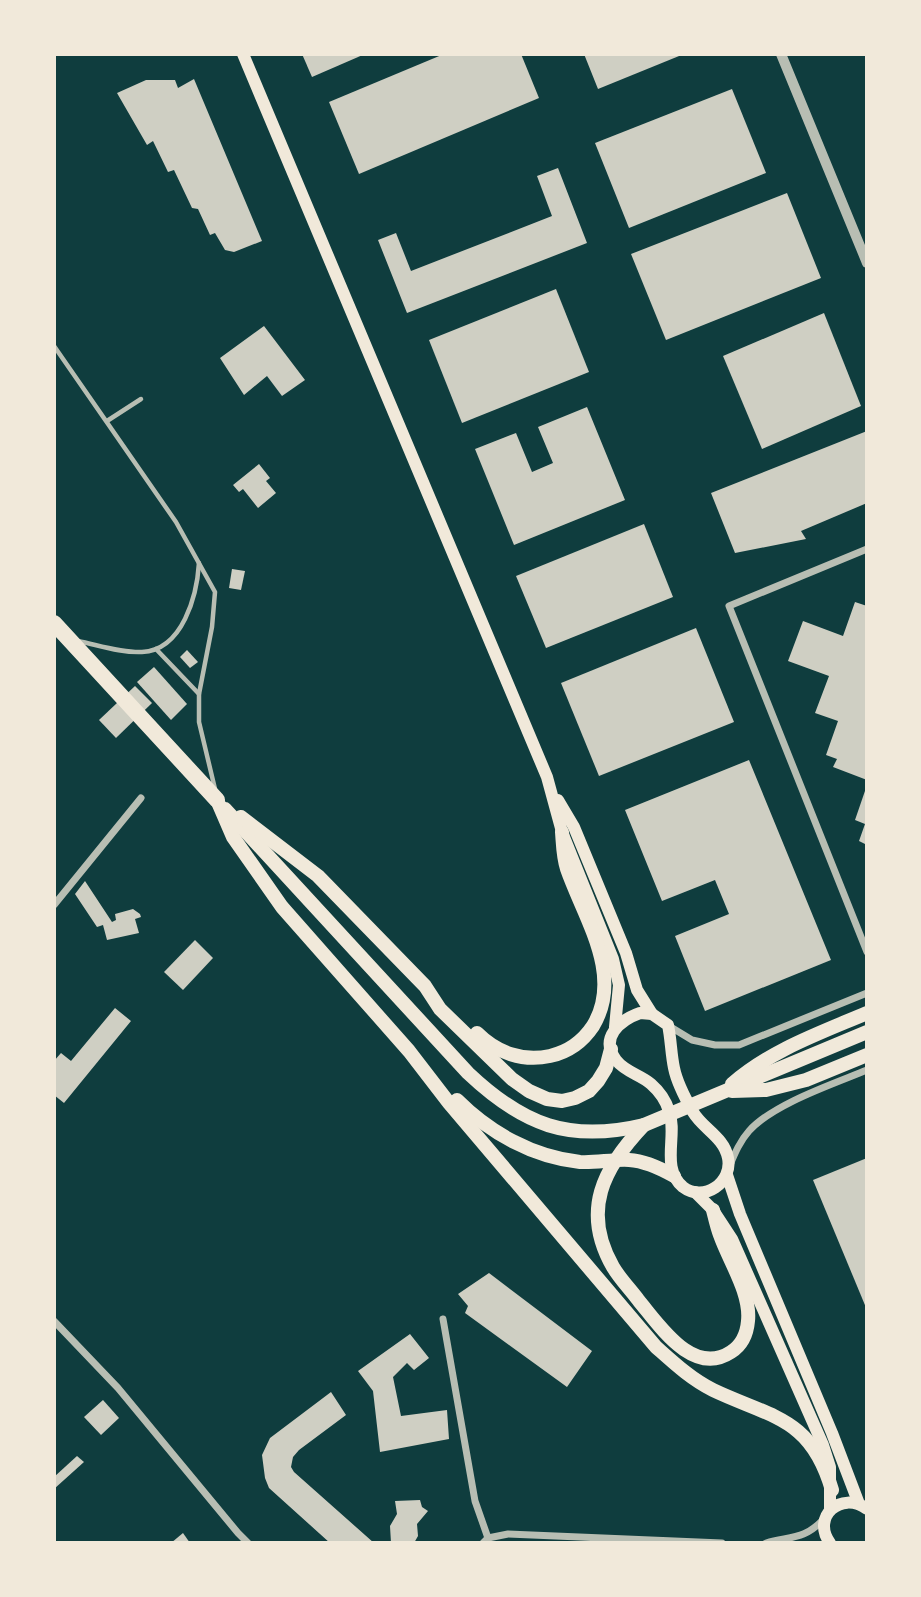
<svg xmlns="http://www.w3.org/2000/svg" width="921" height="1597" font-family="'Noto Sans',sans-serif">
<style>
.building{fill:#cfcfc3}
.lines{fill:none;stroke-linecap:round;stroke-linejoin:round}
.service{stroke:#b8beb3;stroke-width:4.5}
.minor{stroke:#b8beb3;stroke-width:7}
.tertiary{stroke:#b8beb3;stroke-width:10}
.secondary{stroke:#f1e9da;stroke-width:12}
.trunk{stroke:#f1e9da;stroke-width:14}
.motorway{stroke:#f1e9da;stroke-width:16}
</style>
<rect width="100%" height="100%" fill="#0f3d3e"/>
<g class="building">
<polygon points="302,54 365,54 312,77"/>
<polygon points="444,54 521,54 539,98 359,174 329,102"/>
<polygon points="584,54 684,54 598,89"/>
<polygon points="194,79 262,241 234,252 225,250 215,233 210,235 198,209 192,208 174,170 168,172 153,141 147,145 117,93 146,80 175,80 178,88"/>
<polygon points="732,89 766,173 629,228 595,143"/>
<polygon points="558,168 587,243 407,313 378,240 396,233 411,271 552,216 537,176"/>
<polygon points="787,193 821,278 666,340 631,254"/>
<polygon points="556,289 589,372 462,423 429,340"/>
<polygon points="824,313 861,406 762,449 723,356"/>
<polygon points="264,326 305,380 282,396 267,376 244,395 220,358"/>
<polygon points="587,407 625,500 514,545 475,449 516,433 532,472 553,463 538,427"/>
<polygon points="867,431 867,503 801,531 806,539 735,553 711,493"/>
<polygon points="259,464 270,478 266,481 276,493 258,508 243,489 239,492 233,485"/>
<polygon points="644,524 673,597 546,648 516,576"/>
<polygon points="232,569 245,571 241,590 229,588"/>
<polygon points="855,602 867,606 867,780 833,767 837,759 826,755 838,721 815,713 829,676 788,661 803,621 843,636"/>
<polygon points="696,628 734,722 599,776 561,683"/>
<polygon points="187,650 198,662 190,668 180,657"/>
<polygon points="154,667 187,704 171,720 137,682"/>
<polygon points="135,686 152,703 116,738 99,720"/>
<polygon points="749,760 831,960 705,1011 675,936 729,914 715,880 662,901 625,810"/>
<polygon points="866,788 867,788 867,845 859,841 865,824 855,820"/>
<polygon points="85,881 112,922 116,920 115,914 133,909 140,914 141,917 135,919 139,933 107,940 103,925 97,927 75,894"/>
<polygon points="195,940 213,958 183,990 164,972"/>
<polygon points="115,1008 131,1021 64,1103 54,1095 54,1061 61,1053 71,1061"/>
<polygon points="867,1158 867,1310 813,1180"/>
<polygon points="489,1273 592,1351 567,1387 465,1313 468,1306 458,1294"/>
<polygon points="410,1334 429,1358 414,1370 407,1363 393,1377 401,1416 447,1410 449,1439 380,1452 373,1391 358,1371"/>
<polygon points="331,1392 346,1415 299,1450 293,1457 291,1467 294,1472 374,1543 330,1543 269,1488 265,1478 262,1455 270,1438"/>
<polygon points="103,1400 119,1418 101,1435 84,1417"/>
<polygon points="77,1456 84,1462 54,1489 54,1477"/>
<polygon points="420,1500 422,1507 428,1511 417,1524 418,1536 414,1543 391,1543 390,1526 397,1514 395,1501"/>
<polygon points="183,1533 190,1543 171,1543"/>
</g>
<g class="lines">
<g class="service">
<polyline points="54,346 176,522 215,592 212,627 199,694 199,722 215,789"/>
<polyline points="107,421 141,399"/>
<path d="M78 641C98 645 121 653 142 652 183 650 197 595 199 563"/>
<polyline points="156,649 199,694"/>
</g>
<g class="minor">
<polyline points="867,549 729,606 867,952"/>
<polyline points="54,905 141,798"/>
<polyline points="669,1026 692,1040 715,1045 739,1045 867,993"/>
<path d="M730 1165C735 1153 740 1141 749 1131 773 1104 833 1084 867 1070"/>
<polyline points="443,1319 475,1501 488,1538"/>
<polyline points="54,1321 118,1388 238,1533 248,1543"/>
<polyline points="483,1543 488,1538 508,1534 722,1543"/>
<path d="M766 1543C791 1536 804 1540 824 1519"/>
</g>
<polyline class="tertiary" points="781,54 867,263"/>
<g class="secondary">
<polyline points="243,54 547,777 562,832 613,959 619,985 615,1027"/>
<polyline points="558,800 574,827 626,953 637,990 652,1014"/>
<path d="M640 1013 652 1014 668 1025C671 1039 671 1054 674 1068 677 1083 685 1098 693 1112 703 1129 724 1137 728 1158 733 1182 704 1203 683 1187 660 1168 678 1135 669 1111 666 1101 659 1091 651 1084 641 1075 625 1072 616 1060 599 1038 620 1020 640 1013Z"/>
<polyline points="727,1175 740,1214 832,1433 859,1504"/>
<polyline points="695,1192 713,1210 732,1239 823,1445 830,1467 830,1510"/>
<path d="M830 1543C811 1517 841 1490 867 1509"/>
</g>
<g class="trunk">
<path d="M217 800 233 837 282 907 409 1051 449 1103 656 1347C674 1363 691 1379 713 1390 772 1418 811 1417 832 1490"/>
<path d="M225 809 468 1073C523 1125 569 1143 644 1125L867 1032"/>
<polyline points="241,817 318,876 425,986 440,1009 512,1079 529,1091 547,1099 562,1101 575,1098 589,1091 598,1081 606,1068 611,1049"/>
<path d="M477 1033C497 1053 523 1062 550 1056 568 1052 583 1041 593 1026 624 975 584 918 567 869 563 857 563 844 562 832"/>
<path d="M732 1084C771 1050 820 1033 867 1013"/>
<polyline points="732,1091 766,1090 806,1080 867,1055"/>
<path d="M457 1100C490 1133 533 1157 580 1162 596 1163 613 1159 629 1160 645 1161 660 1168 674 1176"/>
<path d="M644 1125C603 1168 581 1211 613 1267 620 1279 631 1290 639 1301 660 1326 693 1377 731 1352 742 1345 747 1333 748 1321 751 1293 729 1261 720 1235 717 1227 715 1218 713 1210"/>
</g>
<polyline class="motorway" points="54,623 217,800"/>
</g>
<rect width="921" height="1597" fill="none" stroke="#f1e9da" stroke-width="112"/>
</svg>
